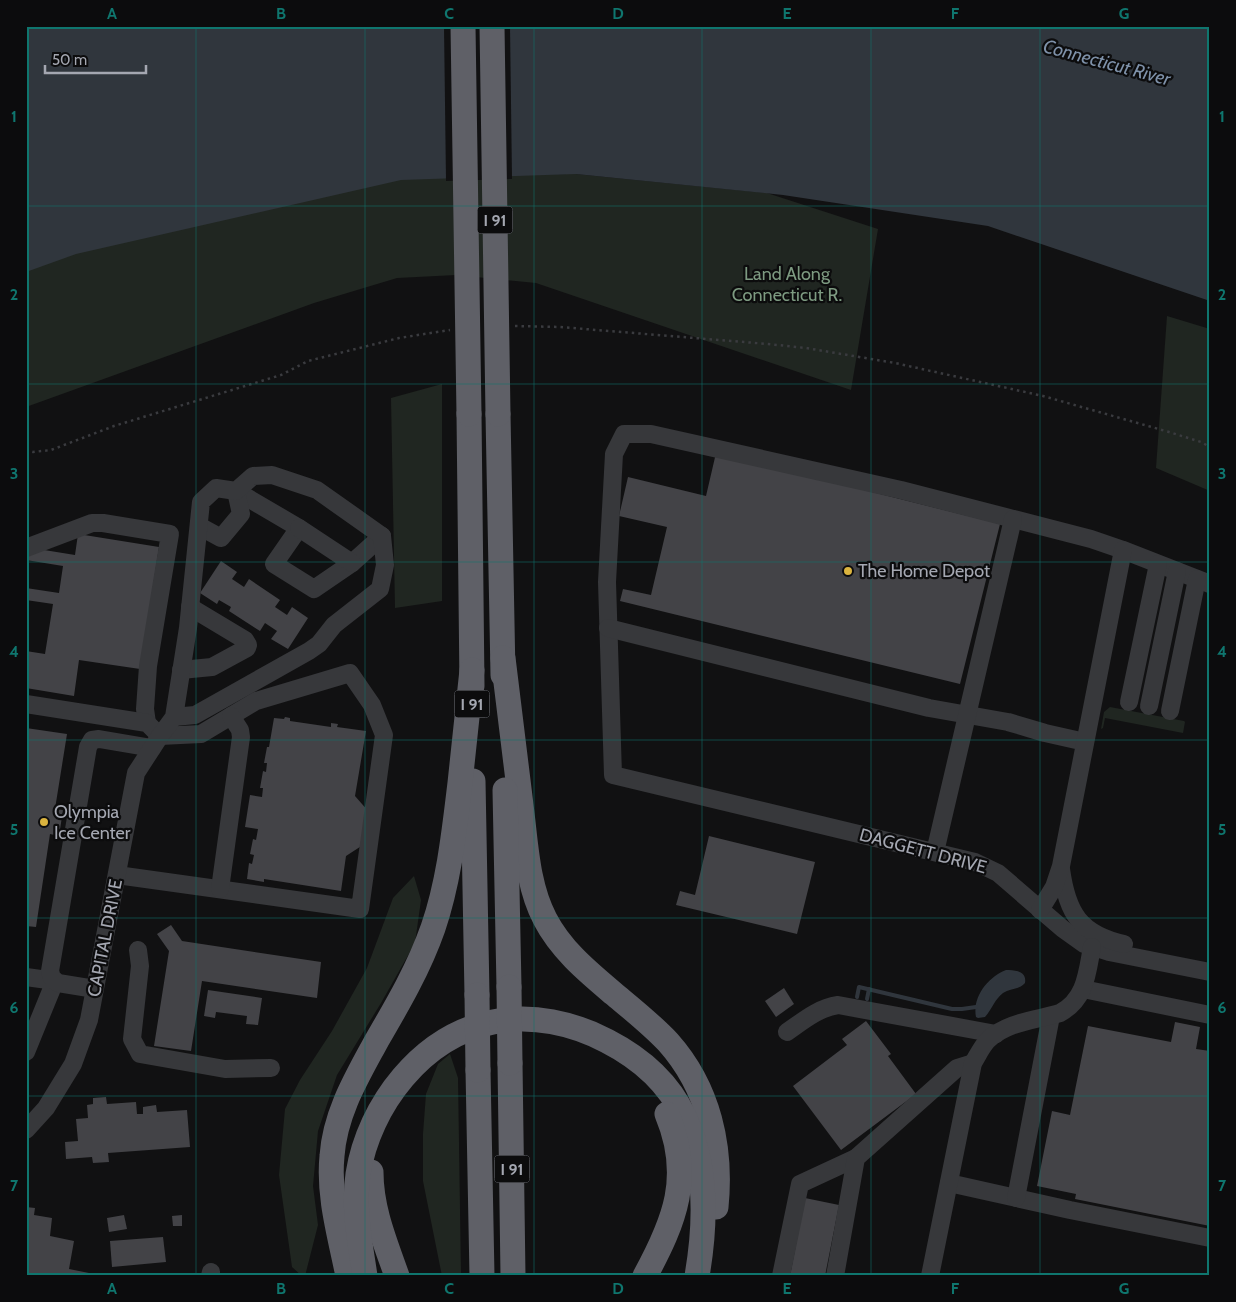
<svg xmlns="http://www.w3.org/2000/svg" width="1236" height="1302" font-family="Cabin,sans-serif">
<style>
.green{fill:#202621}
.water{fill:#30363d}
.pier{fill:#111112}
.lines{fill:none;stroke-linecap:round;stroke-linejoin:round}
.stream{stroke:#30363d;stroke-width:4}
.building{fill:#434347}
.path{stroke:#3a3b3f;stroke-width:2.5;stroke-dasharray:2.5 4;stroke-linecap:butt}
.minor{stroke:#37383b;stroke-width:18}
.highway{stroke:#5f6067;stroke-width:25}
.highway-bridge{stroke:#5f6067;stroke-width:25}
.grid{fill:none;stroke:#0f766e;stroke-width:1;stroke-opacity:0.55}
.poi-dot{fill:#dbb43f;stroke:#0c0c0d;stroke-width:2}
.labels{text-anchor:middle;stroke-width:4.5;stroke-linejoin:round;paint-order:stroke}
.shield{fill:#0c0c0d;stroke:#767880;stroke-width:1}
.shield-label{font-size:16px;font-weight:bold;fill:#a4a7b1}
.park-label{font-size:18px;fill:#7d9a81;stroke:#0c0c0d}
.poi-label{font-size:18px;fill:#a4a7b1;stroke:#0c0c0d;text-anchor:start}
.street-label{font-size:18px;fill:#a4a7b1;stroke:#0c0c0d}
.water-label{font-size:19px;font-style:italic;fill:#7e91a9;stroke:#0c0c0d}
.neatline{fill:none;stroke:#0f766e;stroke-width:2}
.grid-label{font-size:16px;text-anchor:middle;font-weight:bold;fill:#0f766e}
</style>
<rect width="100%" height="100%" fill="#111112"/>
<g class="green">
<polygon points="576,174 767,193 878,229 851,390 536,283 456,275 397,278 314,303 26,407 26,252 252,175"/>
<polygon points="1167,316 1210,329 1210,491 1156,468"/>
<polygon points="442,384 442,601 395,608 391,398"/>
<polygon points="1110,707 1184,721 1185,722 1183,733 1105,718 1103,728 1101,729 1104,712"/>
<polygon points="414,876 421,900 415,943 381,1003 337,1075 318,1131 313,1186 318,1225 305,1276 302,1276 292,1267 279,1175 285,1109 300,1080 332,1031 367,968 393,898"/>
<polygon points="450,1054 458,1078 461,1276 442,1276 423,1181 423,1134 426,1094 438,1064"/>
</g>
<g class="water">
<polygon points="26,26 1210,26 1210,301 988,226 783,195 576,174 401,180 76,254 26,272"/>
<path d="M1006 970C1015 970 1027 971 1025 983 1019 990 1011 988 1003 993 995 999 992 1009 985 1017L978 1018 976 1017C972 997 988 977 1006 970Z"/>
</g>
<polygon class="pier" points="444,26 510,26 512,179 446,181"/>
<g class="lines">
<g class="stream">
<polyline points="857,997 859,987 952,1009 962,1009 976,1007"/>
<polyline points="867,999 869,989"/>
</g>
</g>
<g class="building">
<polygon points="716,453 1000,524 960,684 620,601 623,589 651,595 667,527 619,516 628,477 706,496"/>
<polygon points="78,534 159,547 140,669 79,660 74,696 26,688 26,651 45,654 53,604 26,600 26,588 59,593 63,566 26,560 26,554 38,549 75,555"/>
<polygon points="221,561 237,572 232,579 244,587 249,579 280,600 275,607 287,615 292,607 308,618 288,649 271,639 277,631 265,623 260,631 229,611 231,607 219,600 217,604 200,593"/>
<polygon points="285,717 290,718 290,721 331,727 331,723 338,724 337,727 366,731 355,796 369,812 366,843 346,856 341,891 264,879 264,882 247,879 249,863 252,864 254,855 250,854 253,839 256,840 258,829 245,827 250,795 262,797 263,788 260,788 263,771 266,772 267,763 264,763 267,747 269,747 274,718 284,719"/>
<polygon points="26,728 67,734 55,809 63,810 59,836 50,834 36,927 26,926"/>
<polygon points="709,836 815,862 797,934 676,905 680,891 695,895"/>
<polygon points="171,925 182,941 321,962 317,998 202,981 191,1051 154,1046 169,951 157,934"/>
<polygon points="784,988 794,1004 776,1017 765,1001"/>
<polygon points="208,990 262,998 258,1025 246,1024 247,1016 216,1012 215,1018 204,1016"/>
<polygon points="866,1021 891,1054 888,1056 916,1094 841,1150 793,1086 847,1045 842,1039"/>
<polygon points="1175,1022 1200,1027 1196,1049 1210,1051 1210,1226 1075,1199 1076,1194 1037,1186 1052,1111 1070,1115 1088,1026 1171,1042"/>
<polygon points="106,1097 107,1104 136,1102 137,1114 143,1114 143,1107 156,1105 157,1112 187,1110 190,1147 108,1153 109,1162 93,1163 92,1157 66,1159 65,1142 78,1141 76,1119 88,1118 87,1105 93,1104 93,1098"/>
<polygon points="805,1198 839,1205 825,1276 790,1276"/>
<polygon points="26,1207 35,1208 34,1215 52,1218 50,1236 74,1241 69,1269 94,1274 94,1276 26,1276"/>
<polygon points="124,1215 127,1229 109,1232 107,1218"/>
<polygon points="182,1215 182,1226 173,1226 172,1216"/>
<polygon points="163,1237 166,1262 112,1267 110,1241"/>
</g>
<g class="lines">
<g class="path">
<polyline points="515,326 560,327 768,344 806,348 895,363 1043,396 1169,432 1201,442 1210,447"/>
<polyline points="26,450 33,452 51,450 114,426 281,375 308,361 399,338 450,330"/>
</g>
<g class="minor">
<polyline points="236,491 299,528 274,564 314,589 352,563 382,536"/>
<polyline points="199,526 221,538 241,514 236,491"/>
<polyline points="299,528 352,563"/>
<polyline points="26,548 92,523 103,523 170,534 148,666 145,709 147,723"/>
<polyline points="1210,584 1123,550 1091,539 901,490 651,434 624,434 614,454 607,582 613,775 975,862 998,873 1063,929 1084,944 1109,952 1210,972"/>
<polyline points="608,628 929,708 1008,722 1045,733 1085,742"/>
<polyline points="181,670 212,667 247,648 248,645 245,640 190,607"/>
<polyline points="1129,702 1158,564"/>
<polyline points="26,704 147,723 160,736 201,734 256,701 350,673 372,705 384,735 360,909 117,875"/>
<polyline points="1149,706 1177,571"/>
<polyline points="1170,711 1197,579"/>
<polyline points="935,852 1013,519"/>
<path d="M1061 869C1067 913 1080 934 1124 944"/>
<polyline points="220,889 241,737 240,730 231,716"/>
<polyline points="1040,910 1054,887 1061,866 1123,550"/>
<polyline points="138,950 140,966 132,1039 140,1054 225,1069 271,1068"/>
<polyline points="26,977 55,981 26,1052"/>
<polyline points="95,989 58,983 52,978 50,971 88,747 92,740 99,739 152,748"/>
<polyline points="1083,989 1210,1015"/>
<path d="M787 1032C803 1021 818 1008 838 1005L996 1034"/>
<polyline points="26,1130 46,1108 73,1064 89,1020 136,773 160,736 174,717 188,628 201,502 216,488 236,491 253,476 272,475 317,490 382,536 385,565 380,589 334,625 319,644 309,651 195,715 174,717"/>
<polyline points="949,1183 1070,1210 1210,1238"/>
<polyline points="1016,1198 1051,1016"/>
<polyline points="210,1276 211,1272"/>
<polyline points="781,1276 800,1184 856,1158"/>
<polyline points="835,1276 856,1158 957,1068 973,1063"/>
<path d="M930 1276 973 1063C978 1055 982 1046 988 1040 1007 1022 1036 1020 1060 1013 1086 999 1087 973 1092 947"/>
</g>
<g class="highway">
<polyline points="469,414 472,686"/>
<polyline points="498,414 503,675"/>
<path d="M503 658C509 707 515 756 521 805 526 843 527 885 545 919 561 950 588 972 614 994 632 1009 651 1024 668 1042 709 1088 722 1147 716 1207"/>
<polyline points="473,781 477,995"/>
<polyline points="505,790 509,987"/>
<polyline points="510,1063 513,1276"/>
<polyline points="478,1070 482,1276"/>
<path d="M371 1172C371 1209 385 1242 397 1276"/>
<path d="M348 1276C340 1236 328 1196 332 1156 335 1113 357 1077 377 1040 398 1004 419 968 433 928 449 881 454 833 460 783 464 746 468 708 472 670"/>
<path d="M365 1276C360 1242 353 1208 358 1174 369 1105 422 1036 493 1022 532 1014 573 1023 607 1041 640 1058 668 1082 684 1116 707 1164 706 1224 697 1276"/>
<path d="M645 1276C675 1221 693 1176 667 1114"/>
</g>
<g class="highway-bridge">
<polyline points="463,26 469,414"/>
<polyline points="492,26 498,414"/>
<polyline points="509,987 510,1063"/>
<polyline points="477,995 478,1070"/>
</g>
</g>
<path class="grid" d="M196 26V1276M365 26V1276M534 26V1276M702 26V1276M871 26V1276M1040 26V1276M26 206H1210M26 384H1210M26 562H1210M26 740H1210M26 918H1210M26 1096H1210"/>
<g class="poi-dot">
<circle cx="848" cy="571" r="5"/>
<circle cx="44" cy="822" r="5"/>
</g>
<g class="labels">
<g class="shield">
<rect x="477.5" y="206.5" width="35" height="27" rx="4"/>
<rect x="454.5" y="690.5" width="35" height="27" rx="4"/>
<rect x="494.5" y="1155.5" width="35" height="27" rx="4"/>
</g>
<g class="shield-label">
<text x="495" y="226">I 91</text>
<text x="472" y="710">I 91</text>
<text x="512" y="1175">I 91</text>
</g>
<g class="park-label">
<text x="787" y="280">Land Along<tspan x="787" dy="21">Connecticut R.</tspan></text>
</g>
<g class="poi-label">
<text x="858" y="577">The Home Depot</text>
<text x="54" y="818">Olympia<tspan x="54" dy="21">Ice Center</tspan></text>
</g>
<g class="street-label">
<text transform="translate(923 851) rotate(15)" y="6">DAGGETT DRIVE</text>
<text transform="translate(105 938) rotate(-79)" y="6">CAPITAL DRIVE</text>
</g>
<g class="water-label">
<text transform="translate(1107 62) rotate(15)" y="7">Connecticut River</text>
</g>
</g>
<rect width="1236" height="1302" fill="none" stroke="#0c0c0d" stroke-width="55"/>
<path d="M45 65v8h101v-8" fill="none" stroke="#a4a7b1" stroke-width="2.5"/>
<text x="52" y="65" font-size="15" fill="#a4a7b1" stroke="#0c0c0d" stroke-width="4" paint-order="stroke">50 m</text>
<rect x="28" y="28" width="1180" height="1246" class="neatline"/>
<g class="grid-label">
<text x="112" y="19">A</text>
<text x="281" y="19">B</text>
<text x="449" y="19">C</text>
<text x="618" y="19">D</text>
<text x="787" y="19">E</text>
<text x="955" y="19">F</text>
<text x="1124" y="19">G</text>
<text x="14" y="122">1</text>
<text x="1222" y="122">1</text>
<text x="14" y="300">2</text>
<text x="1222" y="300">2</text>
<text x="14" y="479">3</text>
<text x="1222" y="479">3</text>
<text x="14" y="657">4</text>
<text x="1222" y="657">4</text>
<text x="14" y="835">5</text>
<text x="1222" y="835">5</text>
<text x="14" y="1013">6</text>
<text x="1222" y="1013">6</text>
<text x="14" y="1191">7</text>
<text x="1222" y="1191">7</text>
<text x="112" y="1294">A</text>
<text x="281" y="1294">B</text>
<text x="449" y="1294">C</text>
<text x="618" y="1294">D</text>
<text x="787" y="1294">E</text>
<text x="955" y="1294">F</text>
<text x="1124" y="1294">G</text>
</g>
</svg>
